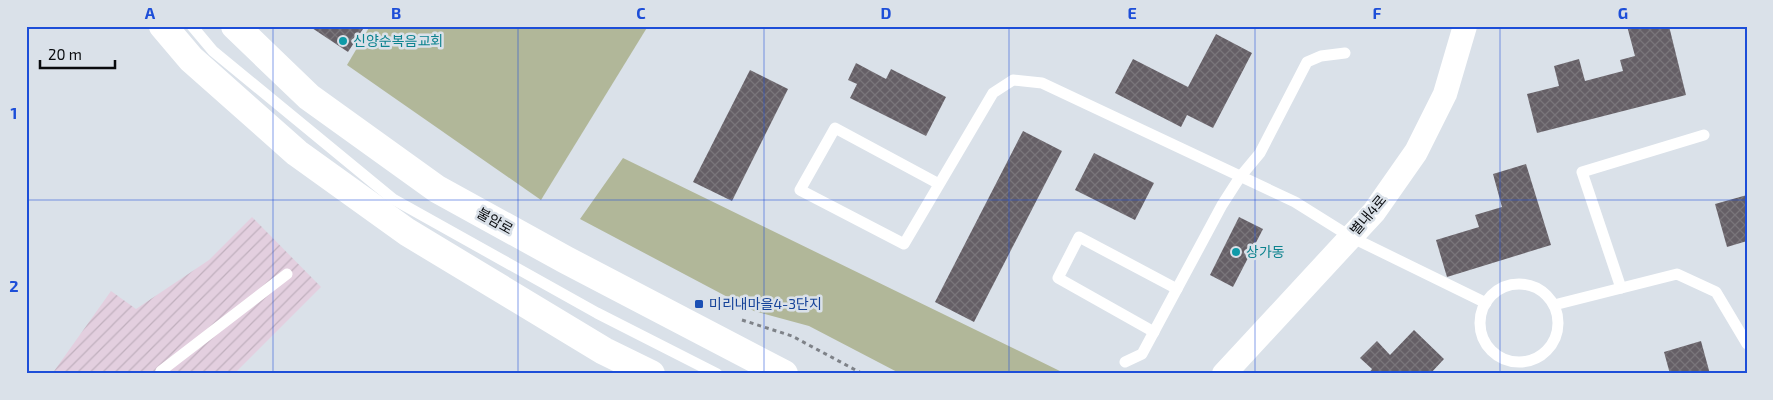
<svg xmlns="http://www.w3.org/2000/svg" width="1773" height="400" font-family="'Exo 2','Noto Sans KR',sans-serif">
<style>
.industrial{fill:url(#industrial-furrows)}
.green{fill:#b1b799}
.building{fill:url(#building-cross-hatch)}
.lines{fill:none;stroke-linecap:round;stroke-linejoin:round}
.path{stroke:#7e8288;stroke-width:3;stroke-dasharray:4 4;stroke-linecap:butt}
.lane{stroke:#fff;stroke-width:11}
.street{stroke:#fff;stroke-width:24}
.secondary{stroke:#fff;stroke-width:28}
.grid{fill:none;stroke:#1d4ed8;stroke-width:1;stroke-opacity:0.55}
.culture-dot{fill:#0f9aa8;stroke:#dae1e9;stroke-width:2}
.transit-dot{fill:#1a4fb4;stroke:#dae1e9;stroke-width:2}
.labels{text-anchor:middle;stroke-width:5;stroke-linejoin:round;paint-order:stroke}
.culture-label{font-size:14px;fill:#0d838f;stroke:#dae1e9;text-anchor:start}
.street-label{font-size:14px;fill:#090b0e;stroke:#dae1e9}
.transit-label{font-size:14px;fill:#164399;stroke:#dae1e9;text-anchor:start}
.neatline{fill:none;stroke:#1d4ed8;stroke-width:2}
.grid-label{font-size:16px;text-anchor:middle;font-weight:bold;fill:#1d4ed8}
</style>
<defs>
<pattern id="industrial-furrows" width="10" height="10" patternUnits="userSpaceOnUse" patternTransform="scale(1.25)"><rect width="10" height="10" fill="#e3cfdf"/><path d="M-1 1l2-2M0 10L10 0M9 11l2-2" fill="none" stroke="#c1b0be"/></pattern>
<pattern id="building-cross-hatch" width="8" height="8" patternUnits="userSpaceOnUse" patternTransform="scale(1.25)"><rect width="8" height="8" fill="#655f66"/><path d="M0 0l8 8M0 8l8-8" fill="none" stroke="#79757a"/></pattern>
</defs>
<rect width="100%" height="100%" fill="#dae1e9"/>
<polygon class="industrial" points="252,217 321,287 234,374 52,374 111,291 136,309 209,260"/>
<g class="green">
<polygon points="370,26 648,26 541,200 347,65"/>
<polygon points="623,158 1066,374 901,374 809,326 754,311 580,219"/>
</g>
<g class="building">
<polygon points="309,26 365,26 348,52"/>
<polygon points="1627,26 1669,26 1686,95 1537,133 1527,94 1559,86 1554,66 1579,59 1585,81 1623,71 1620,60 1635,56"/>
<polygon points="1216,34 1252,53 1213,128 1187,115 1181,127 1115,93 1133,59 1188,87"/>
<polygon points="856,63 886,79 891,69 946,97 926,136 850,98 857,84 848,80"/>
<polygon points="750,70 788,89 732,201 693,182"/>
<polygon points="1023,131 1062,151 974,322 935,302"/>
<polygon points="1094,153 1154,183 1135,220 1075,190"/>
<polygon points="1526,164 1551,245 1447,277 1436,240 1479,227 1475,215 1502,207 1493,174"/>
<polygon points="1747,195 1747,241 1727,247 1715,204"/>
<polygon points="1239,217 1263,229 1233,287 1210,275"/>
<polygon points="1414,330 1444,359 1430,374 1368,374 1372,369 1360,358 1377,341 1390,355"/>
<polygon points="1701,341 1710,374 1670,374 1664,352"/>
</g>
<g class="lines">
<polyline class="path" points="742,320 792,336 863,374"/>
<g class="lane">
<polyline points="192,26 213,51 393,199 597,313 717,374"/>
<polyline points="939,184 835,128 800,190 904,244 993,93 1013,80 1042,83 1295,202 1351,237 1486,303"/>
<circle cx="1519" cy="323" r="39"/>
<polyline points="1621,288 1582,172 1704,135"/>
<polyline points="1554,305 1677,274 1716,292 1747,344"/>
<polyline points="1154,332 1058,278 1079,237 1177,289"/>
<polyline points="1125,362 1142,354 1222,205 1240,177 1260,153 1307,62 1321,56 1345,53"/>
<polyline points="160,374 161,371 287,274"/>
</g>
<polyline class="street" points="1224,374 1374,212 1416,152 1445,94 1465,26"/>
<g class="secondary">
<polyline points="163,26 191,59 297,153 407,232 604,351 651,374"/>
<polyline points="235,26 309,97 437,189 566,260 784,374"/>
</g>
</g>
<path class="grid" d="M273 26V374M518 26V374M764 26V374M1009 26V374M1255 26V374M1500 26V374M26 200H1747"/>
<g class="culture-dot">
<circle cx="343" cy="41" r="5"/>
<circle cx="1236" cy="252" r="5"/>
</g>
<rect class="transit-dot" x="694" y="299" width="10" height="10" rx="2.5"/>
<g class="labels">
<g class="culture-label">
<text x="353" y="46">신양순복음교회</text>
<text x="1246" y="257">상가동</text>
</g>
<g class="street-label">
<text transform="translate(1368 215) rotate(-50)" y="5">별내4로</text>
<text transform="translate(495 221) rotate(29)" y="5">불암로</text>
</g>
<g class="transit-label">
<text x="709" y="309">미리내마을4-3단지</text>
</g>
</g>
<rect width="1773" height="400" fill="none" stroke="#dae1e9" stroke-width="55"/>
<path d="M40 60v8h75v-8" fill="none" stroke="#090b0e" stroke-width="2.5"/>
<text x="48" y="60" font-size="15" fill="#090b0e" stroke="#dae1e9" stroke-width="4" paint-order="stroke">20 m</text>
<rect x="28" y="28" width="1718" height="344" class="neatline"/>
<g class="grid-label">
<text x="150" y="19">A</text>
<text x="396" y="19">B</text>
<text x="641" y="19">C</text>
<text x="886" y="19">D</text>
<text x="1132" y="19">E</text>
<text x="1377" y="19">F</text>
<text x="1623" y="19">G</text>
<text x="14" y="119">1</text>
<text x="14" y="292">2</text>
</g>
</svg>
